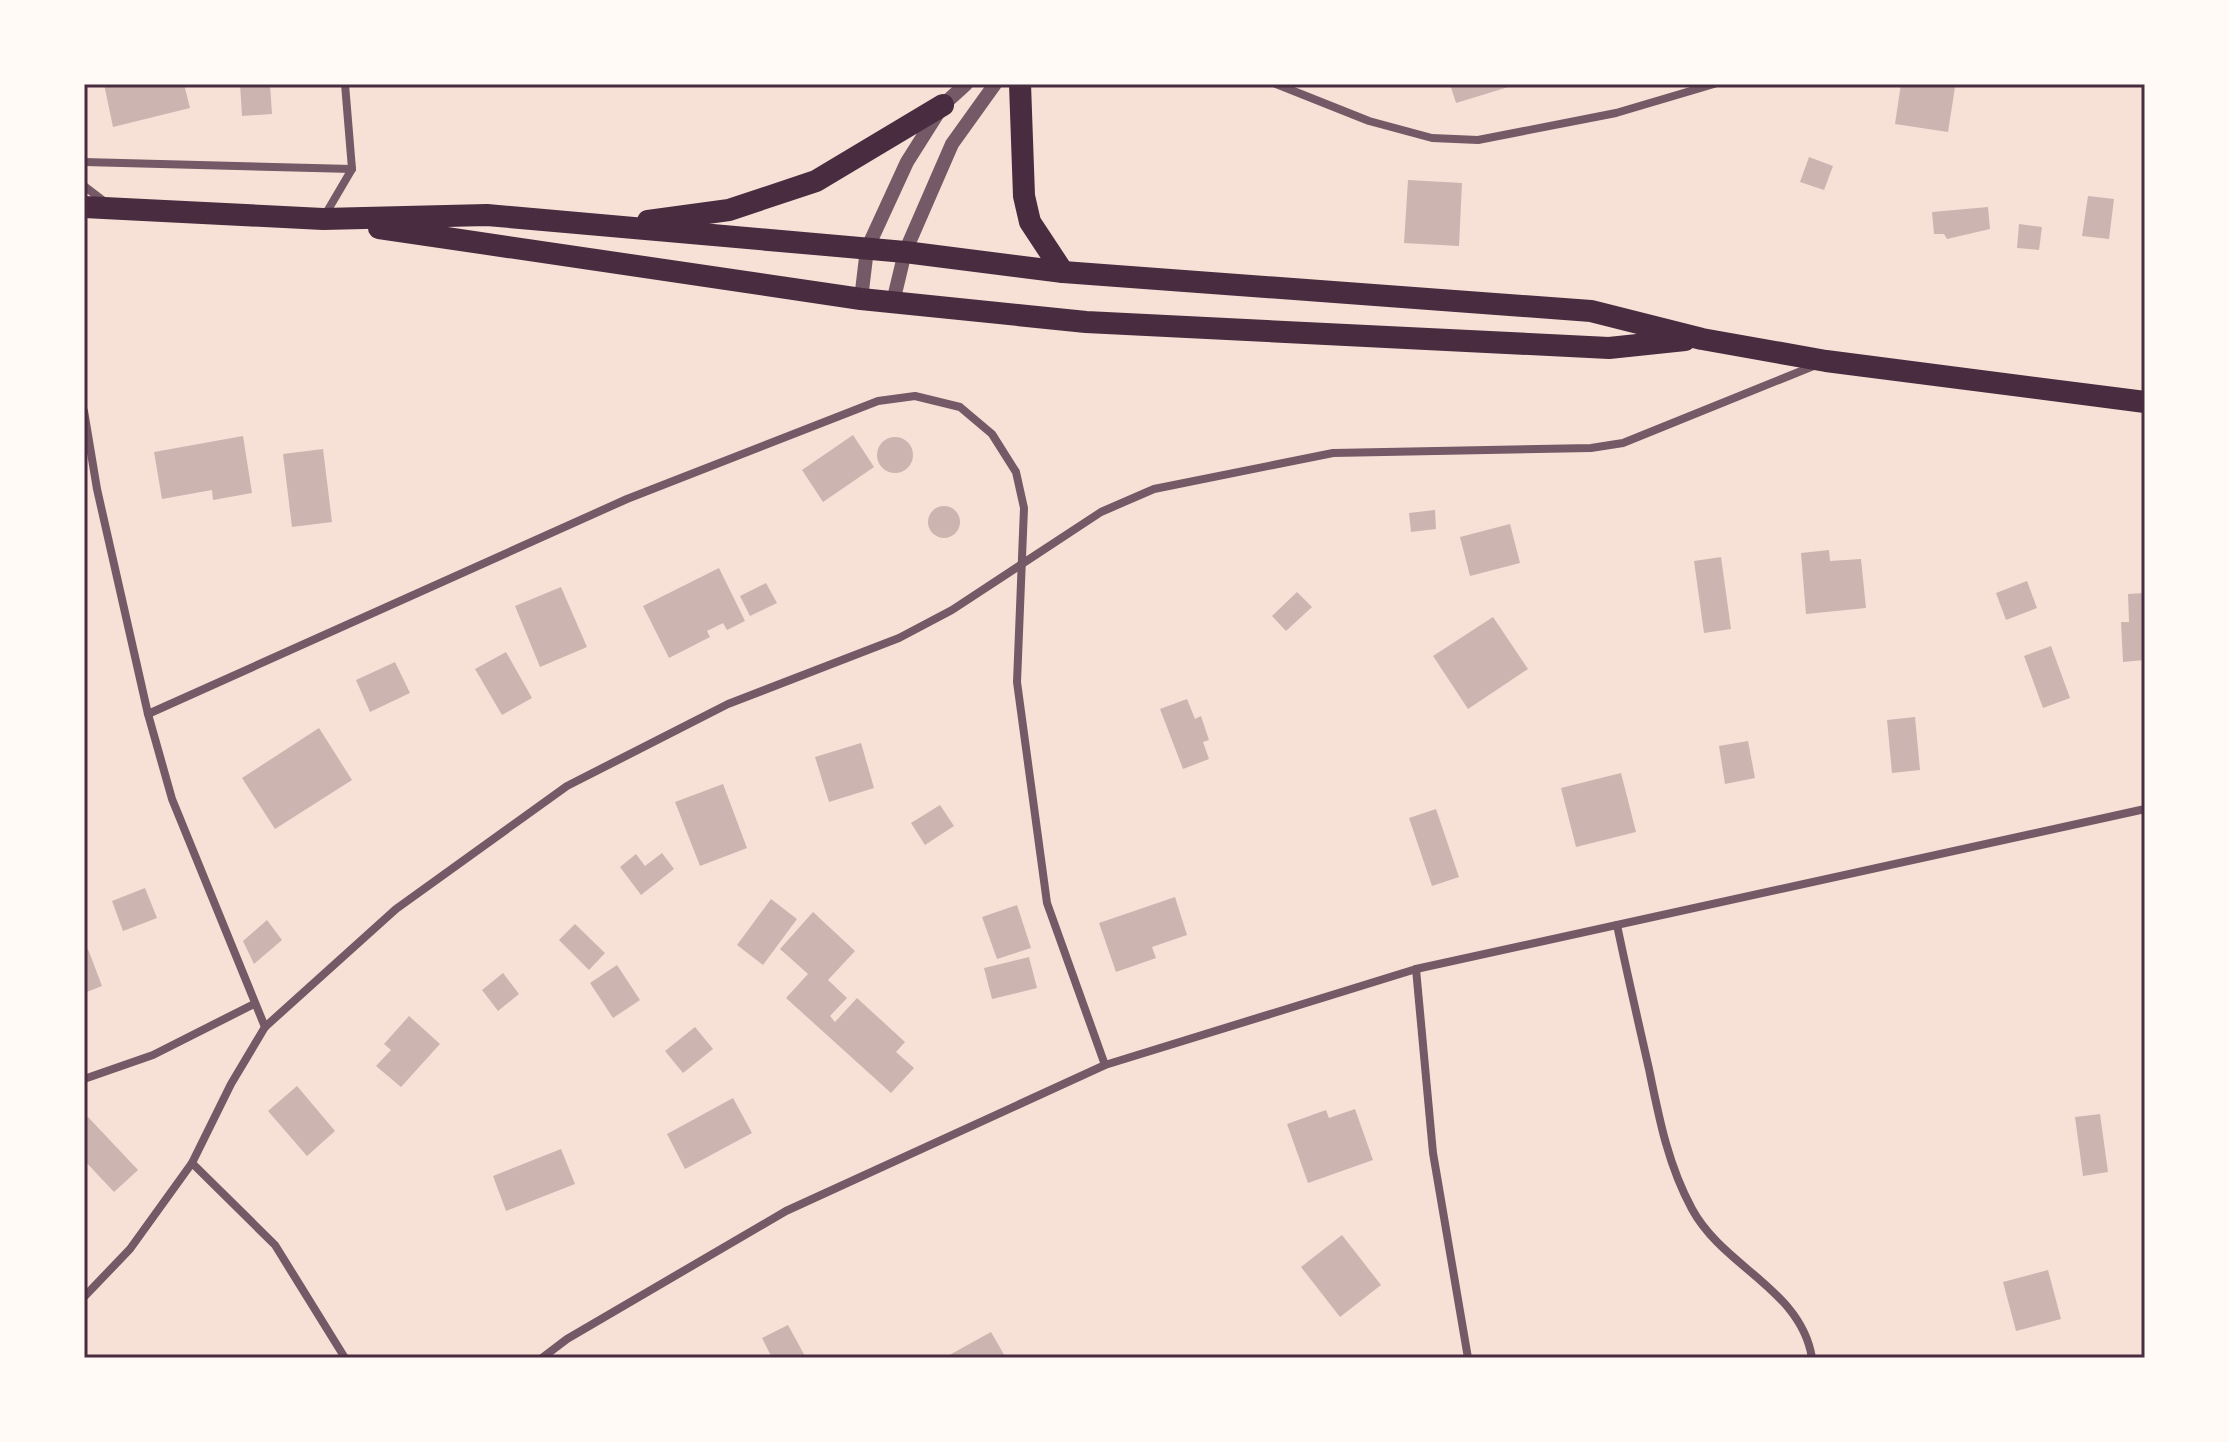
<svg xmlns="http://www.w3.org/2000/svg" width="2229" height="1442" font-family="'Asap Condensed',sans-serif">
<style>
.building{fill:#ccb4b1}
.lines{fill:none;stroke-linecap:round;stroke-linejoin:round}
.minor{stroke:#755966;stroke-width:8}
.tertiary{stroke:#755966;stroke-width:14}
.trunk{stroke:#4a2c40;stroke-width:22}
.neatline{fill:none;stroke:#4a2c40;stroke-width:3}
</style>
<rect width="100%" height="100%" fill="#f7e1d7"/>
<g class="building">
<polygon points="104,84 184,84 190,108 113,127"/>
<polygon points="240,84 270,84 272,114 242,116"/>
<polygon points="1450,84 1515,84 1515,85 1456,103"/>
<polygon points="1901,84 1955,87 1948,132 1895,124"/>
<polygon points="1809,157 1833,166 1824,190 1800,182"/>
<polygon points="1408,180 1462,183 1459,246 1404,243"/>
<polygon points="2088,196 2114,199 2109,239 2082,236"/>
<polygon points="1988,207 1990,229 1947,239 1944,234 1934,234 1932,212"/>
<polygon points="2019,224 2042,227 2039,250 2017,248"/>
<polygon points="853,435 874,467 823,502 802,470"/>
<polygon points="243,436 252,493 213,500 212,490 162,499 154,452"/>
<circle cx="895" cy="455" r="18"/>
<polygon points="323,449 332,522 292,527 283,454"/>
<circle cx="944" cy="522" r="16"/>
<polygon points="1435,510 1436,529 1411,532 1409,513"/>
<polygon points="1510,524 1520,563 1470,576 1460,537"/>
<polygon points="1829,550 1830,561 1861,559 1866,608 1806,614 1801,553"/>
<polygon points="1721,557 1731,629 1704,633 1694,561"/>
<polygon points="719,568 745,621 727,630 723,623 707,631 710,637 669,658 643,606"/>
<polygon points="2027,581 2037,608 2006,620 1996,593"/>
<polygon points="766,583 777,603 750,616 740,596"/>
<polygon points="561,587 587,647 540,667 515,606"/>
<polygon points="1297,592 1312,607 1286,631 1272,616"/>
<polygon points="2145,593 2145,660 2123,662 2121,622 2129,622 2128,594"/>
<polygon points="1493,617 1528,669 1468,709 1433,656"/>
<polygon points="2051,646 2070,698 2043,708 2024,656"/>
<polygon points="506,652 532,698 502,715 475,669"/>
<polygon points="395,662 410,693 370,712 356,680"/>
<polygon points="1187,699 1195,719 1201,716 1209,740 1203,742 1209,759 1183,769 1160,709"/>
<polygon points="1915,717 1920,770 1892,773 1887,720"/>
<polygon points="319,728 352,780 275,829 242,778"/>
<polygon points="1748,741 1755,778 1725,784 1719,746"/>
<polygon points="861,743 874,788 829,802 815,757"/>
<polygon points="1621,773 1636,832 1576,847 1561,788"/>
<polygon points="723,784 747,848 700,866 675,802"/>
<polygon points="940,805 954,826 925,845 911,823"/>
<polygon points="1436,809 1459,877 1432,886 1409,818"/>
<polygon points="662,853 674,869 641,895 620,867 636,854 645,866"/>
<polygon points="145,888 157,918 123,931 112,901"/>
<polygon points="1175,897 1187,935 1152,947 1156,958 1116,972 1099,923"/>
<polygon points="771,899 797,919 763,965 737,945"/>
<polygon points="1017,905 1031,948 997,959 982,917"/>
<polygon points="813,912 855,951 828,980 847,998 830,1016 835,1022 857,998 905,1042 896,1052 914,1068 891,1093 786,998 808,974 780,949"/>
<polygon points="267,920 282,940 254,964 243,941"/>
<polygon points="575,924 605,953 589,970 559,940"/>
<polygon points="88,949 102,986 84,993 84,950"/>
<polygon points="1029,957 1037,988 992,999 984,968"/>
<polygon points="617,965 640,1000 613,1018 590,983"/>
<polygon points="503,973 519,994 498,1011 482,990"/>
<polygon points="409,1016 440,1044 401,1087 376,1066 391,1050 384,1044"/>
<polygon points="695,1027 713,1049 683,1073 665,1051"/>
<polygon points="297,1086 335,1131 307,1156 268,1111"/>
<polygon points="733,1098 752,1133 685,1169 667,1134"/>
<polygon points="1355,1109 1373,1160 1308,1183 1287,1124 1326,1110 1329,1118"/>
<polygon points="2100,1114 2108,1172 2083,1176 2075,1117"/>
<polygon points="88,1117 138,1170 114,1192 84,1160 84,1120"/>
<polygon points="561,1149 575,1184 506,1211 493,1176"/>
<polygon points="1342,1235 1381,1285 1340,1317 1301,1267"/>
<polygon points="2048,1270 2061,1319 2016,1331 2003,1282"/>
<polygon points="788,1325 806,1358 772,1358 762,1338"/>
<polygon points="991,1332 1006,1358 944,1358"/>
</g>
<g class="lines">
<g class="minor">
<polyline points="1276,84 1369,121 1432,138 1478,140 1616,113 1714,84"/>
<polyline points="84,162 352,169"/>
<polyline points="84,186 105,202"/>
<polyline points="325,215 352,169 345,84"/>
<polyline points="84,411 97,489 148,714 172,799 265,1027"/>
<polyline points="148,714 627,499 878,401 915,396 960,407 992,434 1016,472 1024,508 1017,682 1047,903 1105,1065"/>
<path d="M1617 925C1627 973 1638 1021 1649 1069 1659 1118 1668 1165 1692 1209 1724 1268 1801 1289 1812 1358"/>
<polyline points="1416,969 1433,1153 1468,1358"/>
<polyline points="84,1079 153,1055 254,1004"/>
<polyline points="192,1163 275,1245 345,1358"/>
<polyline points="84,1297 130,1249 192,1163 231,1084 265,1027 396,909 567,786 728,704 899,638 952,610 1101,512 1154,489 1333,453 1591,448 1623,443 1816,365"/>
<polyline points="542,1358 567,1339 786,1211 1105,1065 1416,969 2145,809"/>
</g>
<g class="tertiary">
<polyline points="861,299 867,249 907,162 943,105 966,84"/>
<polyline points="893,302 905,252 952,144 995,84"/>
</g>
<g class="trunk">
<polyline points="1020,84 1024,196 1030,222 1063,272"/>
<polyline points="84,207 323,219 487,215 905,252 1063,272 1591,311 1702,339 1826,361 2145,402"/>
<polyline points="648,221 729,210 816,181 943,105"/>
<polyline points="379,228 861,299 1086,322 1609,348 1685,340"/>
</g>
</g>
<rect width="2229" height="1442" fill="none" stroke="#fffaf5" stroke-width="172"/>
<rect x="86" y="86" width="2057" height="1270" class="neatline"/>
</svg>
